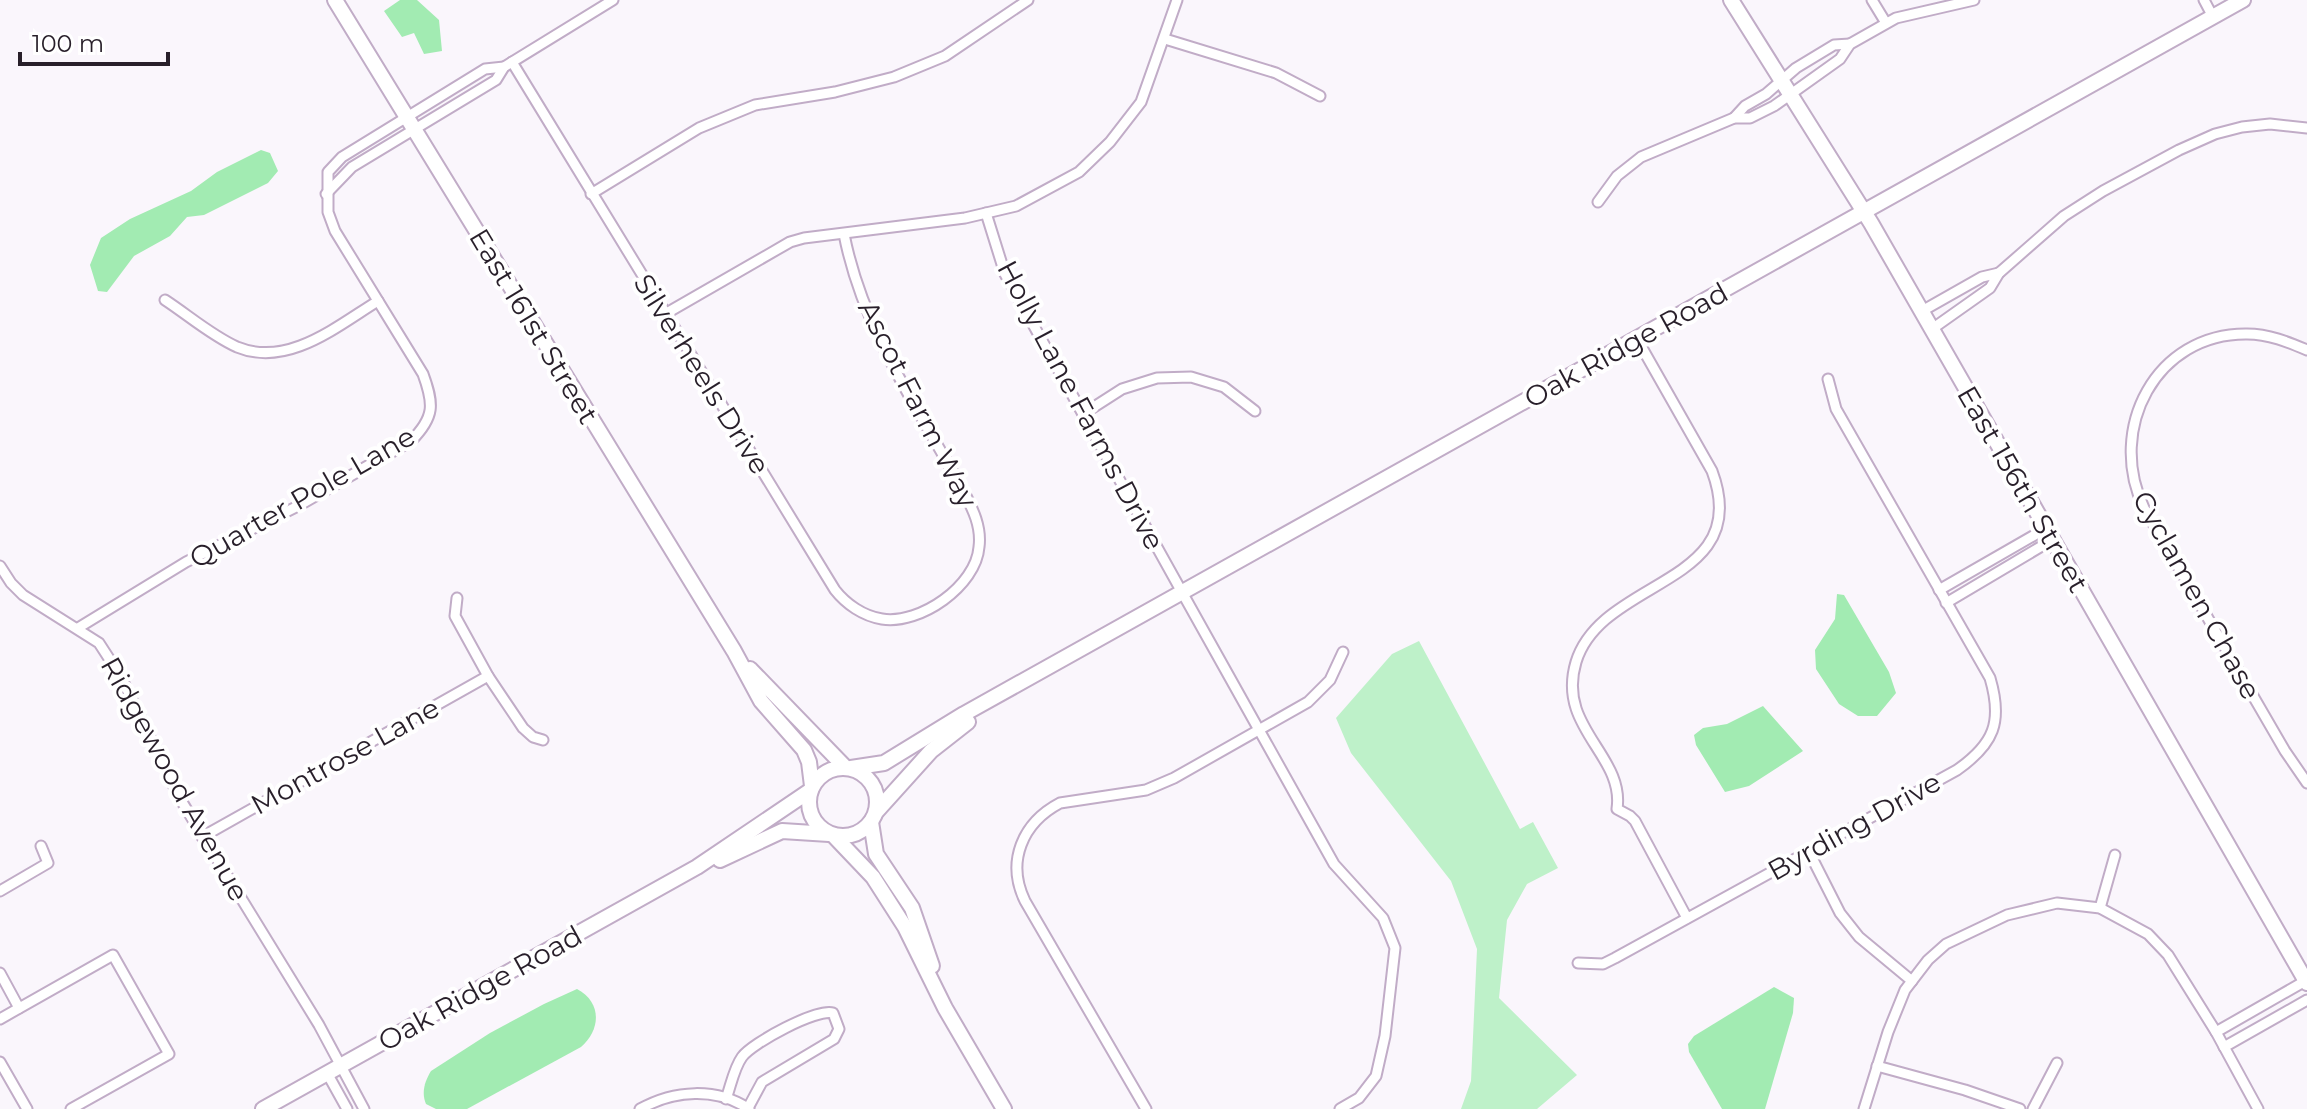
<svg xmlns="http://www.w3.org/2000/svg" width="2307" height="1109" font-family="Montserrat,sans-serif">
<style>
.green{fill:#bef1c9}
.water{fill:#a2ebb2}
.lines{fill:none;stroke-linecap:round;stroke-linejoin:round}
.street-casing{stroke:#c1acc7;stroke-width:13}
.secondary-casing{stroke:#c1acc7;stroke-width:18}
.street{stroke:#fff;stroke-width:9}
.secondary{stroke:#fff;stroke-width:14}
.labels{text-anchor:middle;stroke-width:8;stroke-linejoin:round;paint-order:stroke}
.street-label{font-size:28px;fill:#281f2a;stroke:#fff}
</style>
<rect width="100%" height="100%" fill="#faf6fc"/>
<polygon class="green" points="1419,641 1520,829 1533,822 1558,868 1527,884 1507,920 1499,998 1577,1075 1537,1109 1461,1109 1471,1081 1477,949 1451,881 1351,753 1336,718 1392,654"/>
<g class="water">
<polygon points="400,0 417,0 439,20 442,51 424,54 414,33 402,37 384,11"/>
<polygon points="261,150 270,153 278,171 268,183 204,215 187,217 170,236 134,256 107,292 98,291 90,265 101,238 130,219 191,191 217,172"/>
<polygon points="1837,594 1844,595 1889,672 1896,693 1877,716 1858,716 1839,704 1816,669 1815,650 1835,619"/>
<polygon points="1763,706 1803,751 1749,786 1725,792 1696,745 1694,735 1703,728 1727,724"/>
<polygon points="1774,987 1794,998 1793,1013 1765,1109 1722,1109 1689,1052 1688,1044 1694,1036"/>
<path d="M577 989C602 1002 601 1030 581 1047L467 1109H436L426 1104C421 1092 425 1081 431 1071L490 1033 544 1004Z"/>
</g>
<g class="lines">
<g class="street-casing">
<g id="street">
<polyline points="1872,0 1886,23"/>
<polyline points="2204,0 2213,17"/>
<polyline points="1165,39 1276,73 1320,96"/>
<path d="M512 62 835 590C846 604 863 616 882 619 920 625 976 586 979 547 982 525 971 506 962 488 916 406 862 327 844 234"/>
<polyline points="1734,118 1745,106 1766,94 1796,68 1834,45 1850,44"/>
<polyline points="326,194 352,167 496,80 504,67 613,0"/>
<polyline points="591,194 699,128 755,105 835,92 894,77 945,56 1028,0"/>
<polyline points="1598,202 1617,176 1641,157 1734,118 1750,118 1774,106 1840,59 1850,44 1896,18 1974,0"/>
<polyline points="986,213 1005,274 1183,594 1334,864 1383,918 1395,948 1385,1036 1376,1076 1359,1098 1340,1109"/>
<path d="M165 300C188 315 212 336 237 347 288 368 337 326 378 301"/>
<polyline points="1922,311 1982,277 1999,273"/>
<polyline points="665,314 790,242 804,238 965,218 1016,206 1079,172 1110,142 1141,102 1177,0"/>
<polyline points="1932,329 1990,288 1999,273 2064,216 2103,191 2179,150 2215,134 2242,127 2270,124 2307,128"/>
<path d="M1637 339 1712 471C1755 586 1602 577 1576 662 1556 728 1625 755 1617 809L1630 816 1635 821 1687 918"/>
<path d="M2307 350C2288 342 2269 334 2247 334 2156 333 2106 429 2144 508L2285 751 2307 783"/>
<polyline points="1083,414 1122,389 1157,378 1191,377 1224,387 1255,411"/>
<polyline points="0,566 11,583 23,595 99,643 121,677 179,797 319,1025 364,1109"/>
<polyline points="1939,590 2045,529"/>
<polyline points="457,598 455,616 488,676 523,728 533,737 543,740"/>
<polyline points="1946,603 2052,540"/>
<path d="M78 628 186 562 298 506 411 441C435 417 434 404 423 374L335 231 328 212V172L342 157 485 69 504 67"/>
<polyline points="202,837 488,676"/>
<polyline points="1808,850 1840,913 1859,937 1912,981"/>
<polyline points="0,891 48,863 41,846"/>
<polyline points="2100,908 2115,855"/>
<path d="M1578 963 1603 964 1615 958 1957 770C1994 744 2003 722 1990 678L1836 409 1828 379"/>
<polyline points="0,973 19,1008"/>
<polyline points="0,1019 113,955 169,1054 71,1109"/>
<polyline points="2216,1032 2307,980"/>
<polyline points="2224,1047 2307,1000"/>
<polyline points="0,1062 27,1109"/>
<polyline points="1877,1066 1965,1090 2020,1109"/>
<polyline points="327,1073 347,1109"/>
<path d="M726 1099C731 1085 734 1068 742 1057 752 1043 817 1008 833 1013L839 1029 834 1039 762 1082 748 1108"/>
<path d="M640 1109C674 1090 716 1087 749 1109"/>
<path d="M1146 1109 1025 901C1006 862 1022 823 1060 803L1146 790 1174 778 1308 702 1330 680 1343 652"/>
<polyline points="1864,1109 1888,1032 1905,990 1928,960 1946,944 2007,915 2057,903 2100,908 2148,934 2168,955 2216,1032 2258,1109"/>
<polyline points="2033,1109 2057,1063"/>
</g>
</g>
<g class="secondary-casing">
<g id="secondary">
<polyline points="335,0 734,651 761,701 804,750 809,762 812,786"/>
<polyline points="1731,0 1871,223 2307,983"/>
<polyline points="750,669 846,768"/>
<circle cx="843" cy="802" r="34"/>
<polyline points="851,768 884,763 964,714 2243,0"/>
<polyline points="876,812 931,751 968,722"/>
<polyline points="871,822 876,854 912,908 932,966"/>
<polyline points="833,835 873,877 905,927 945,1008 1004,1109"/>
<polyline points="720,860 782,831 829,834"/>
<polyline points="263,1109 697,867 811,790"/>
</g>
</g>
<use href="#street" class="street"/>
<use href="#secondary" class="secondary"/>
</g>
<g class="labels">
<g class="street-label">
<text transform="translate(534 326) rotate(59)" y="10">East 161st Street</text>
<text transform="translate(1626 345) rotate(-29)" y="10">Oak Ridge Road</text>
<text transform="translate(702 374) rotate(58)" y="10">Silverheels Drive</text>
<text transform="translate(918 404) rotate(63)" y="10">Ascot Farm Way</text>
<text transform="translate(1081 405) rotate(62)" y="10">Holly Lane Farms Drive</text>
<text transform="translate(2023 489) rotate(60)" y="10">East 156th Street</text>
<text transform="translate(302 497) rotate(-30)" y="10">Quarter Pole Lane</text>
<text transform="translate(2197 595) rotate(61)" y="10">Cyclamen Chase</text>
<text transform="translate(345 756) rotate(-29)" y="10">Montrose Lane</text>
<text transform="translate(175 779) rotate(61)" y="10">Ridgewood Avenue</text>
<text transform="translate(1854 826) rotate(-29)" y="10">Byrding Drive</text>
<text transform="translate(480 988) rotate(-29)" y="10">Oak Ridge Road</text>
</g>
</g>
<path d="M20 52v12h148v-12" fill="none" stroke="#281f2a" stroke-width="4"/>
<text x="32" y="52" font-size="24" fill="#281f2a" stroke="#ffffff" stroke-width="6" paint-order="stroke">100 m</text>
</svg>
